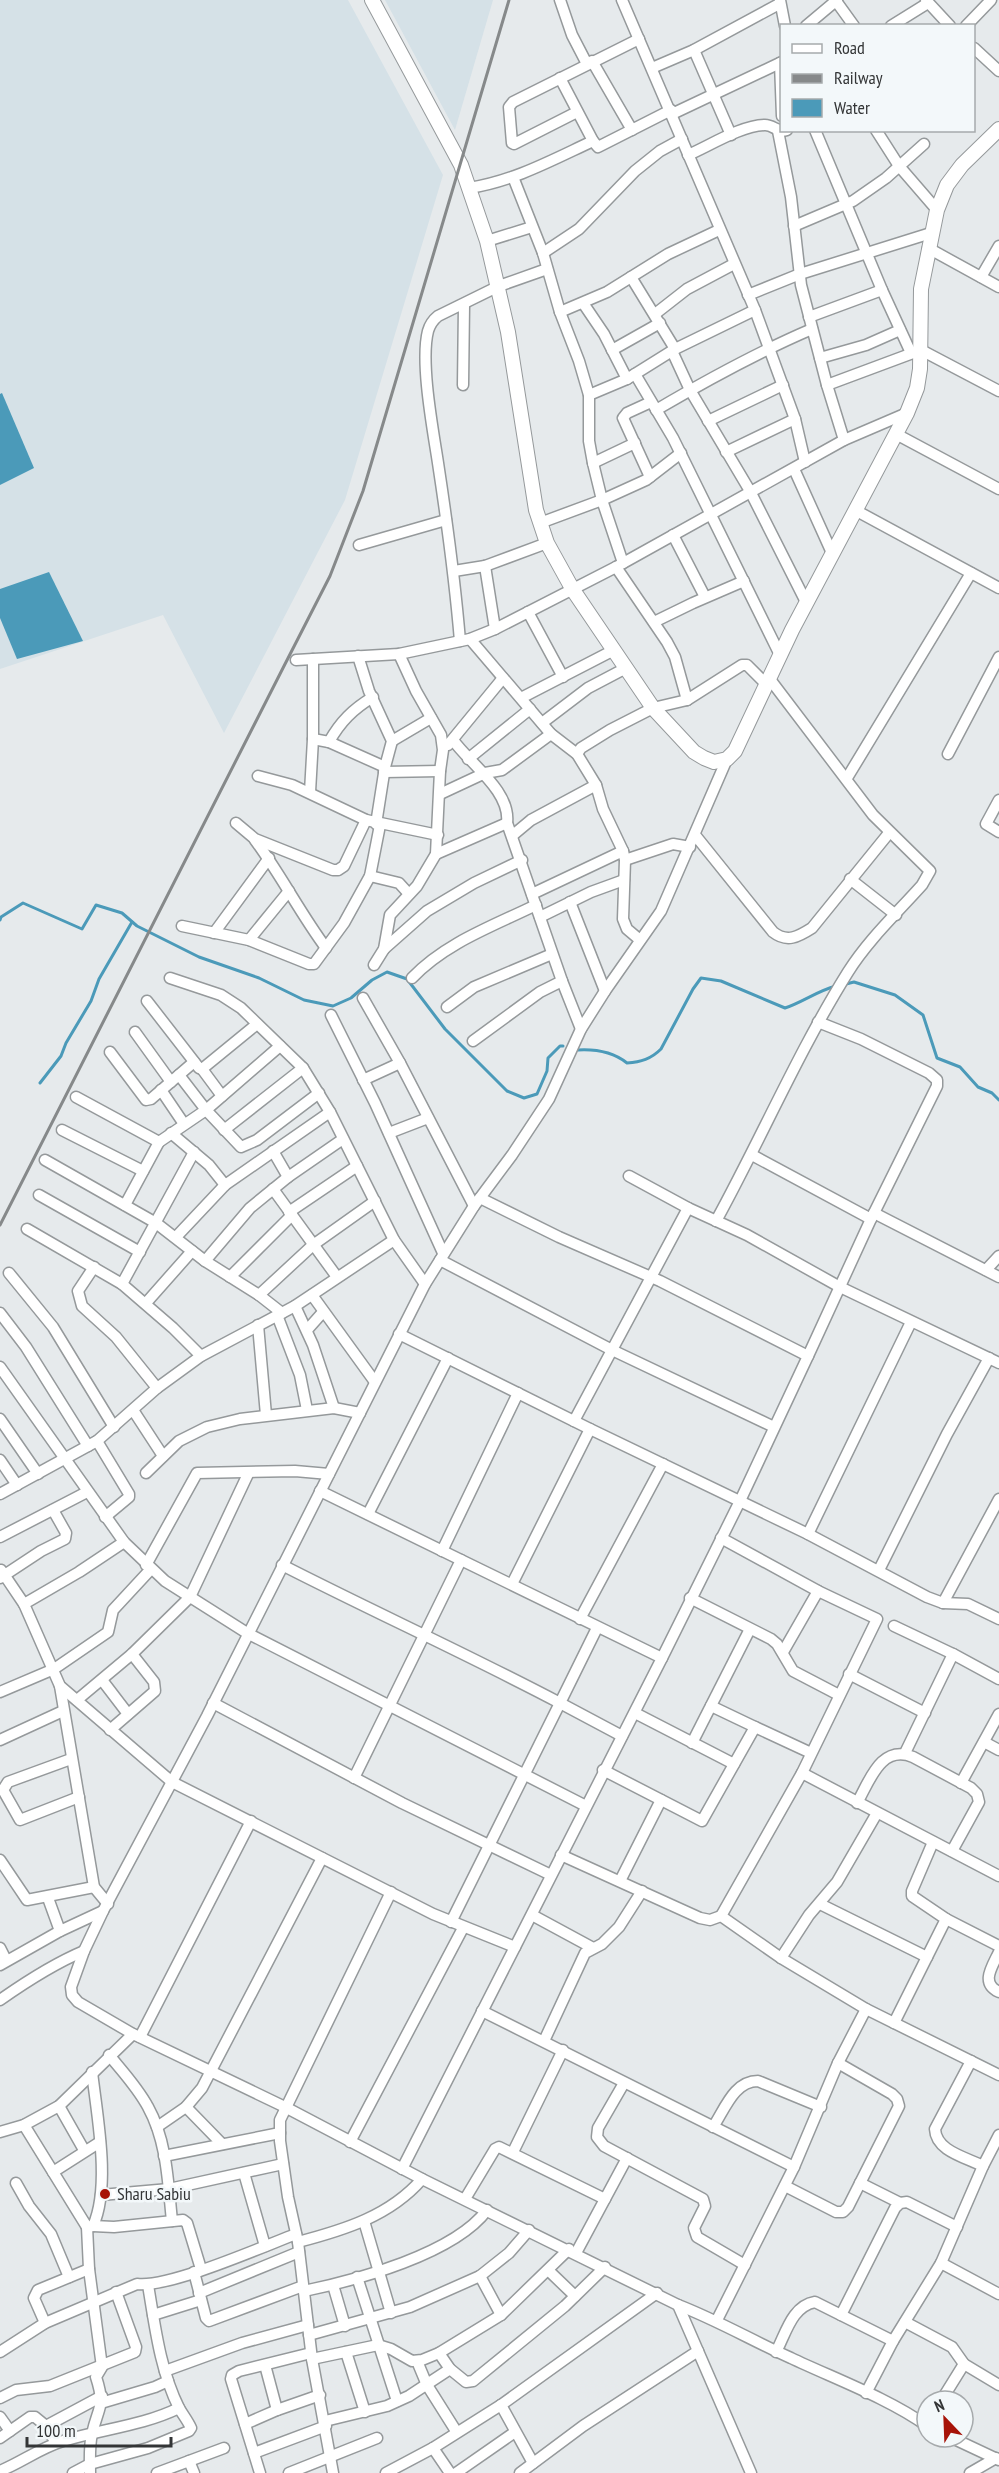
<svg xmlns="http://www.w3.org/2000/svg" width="999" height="2473" font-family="'PT Sans Narrow',sans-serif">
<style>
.built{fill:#d5e1e7}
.water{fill:#4b9ab9}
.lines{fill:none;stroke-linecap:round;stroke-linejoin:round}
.stream{stroke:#4b9ab9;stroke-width:3}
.minor-casing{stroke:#95999b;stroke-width:13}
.major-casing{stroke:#95999b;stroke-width:16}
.minor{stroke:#fff;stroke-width:10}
.major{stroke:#fff;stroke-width:14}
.rail{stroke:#86898a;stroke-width:3}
.poi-dot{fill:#a71308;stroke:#f3f8fa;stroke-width:2}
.labels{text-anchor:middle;stroke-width:5;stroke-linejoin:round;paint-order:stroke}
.poi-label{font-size:18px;fill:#333536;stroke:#f3f8fa;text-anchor:start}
</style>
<rect width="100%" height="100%" fill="#e6eaec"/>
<g class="built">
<polygon points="0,0 348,0 443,175 345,500 224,733 163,615 0,669"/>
<polygon points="385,0 493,0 455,130"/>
</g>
<g class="water">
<polygon points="2,393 34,468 0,485 0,394"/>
<polygon points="49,572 83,641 17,659 0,618 0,589"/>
</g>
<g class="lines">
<g class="stream">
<polyline points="0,920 1,917 23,903 82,929 96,905 122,913 137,926 199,957 259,978 304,1000 333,1006 351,998 372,980 387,972 407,979 445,1029 507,1091 524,1098 537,1094 547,1071 548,1058 560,1046 563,1046"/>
<polyline points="846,984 854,982 895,995 923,1015 937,1058 960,1067 978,1087 992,1093 999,1100"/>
<path d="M578 1050C596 1049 613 1052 627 1063 641 1062 651 1059 661 1049L693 989 701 978 721 981 785 1008C803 1002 817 991 836 986"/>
<polyline points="40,1083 61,1056 66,1043 91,1001 99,979 132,922"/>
</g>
<g class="minor-casing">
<g id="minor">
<polyline points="560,0 572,35 587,64"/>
<polyline points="622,0 755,310 795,419 805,462"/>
<polyline points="780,0 785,26"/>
<polyline points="926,0 950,26"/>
<polyline points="836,1 854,26"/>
<polyline points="806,26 837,0"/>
<polyline points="891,26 928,3"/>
<polyline points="966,26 991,0"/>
<polyline points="974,48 999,71"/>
<polyline points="694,50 731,135"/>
<polyline points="592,61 632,130"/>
<polyline points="780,63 782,116"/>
<polyline points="652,68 694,50 779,4"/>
<polyline points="560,78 593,141 598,147 671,110"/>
<polyline points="577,112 514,144 512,143 509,107 513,102 639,39"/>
<polyline points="672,114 782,62"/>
<polyline points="815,130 882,290 911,353"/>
<polyline points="876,130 899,166 937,210"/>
<polyline points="778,131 791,197 801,285 827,385 844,440"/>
<path d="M688 155C709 146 742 125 765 125 774 125 777 133 787 130"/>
<polyline points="513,177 543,253 560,312 579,361 589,395 589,441 593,463 602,500 623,563"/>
<path d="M469 188C514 181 552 160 593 141"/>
<polyline points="794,226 853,201 886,178 924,144"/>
<polyline points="487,241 532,227"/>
<polyline points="928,248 999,287"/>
<polyline points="543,253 579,229 635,171 660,151 682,139"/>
<polyline points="631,277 675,349"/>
<polyline points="981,277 999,246"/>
<polyline points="748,295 800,274 931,233"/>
<polyline points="583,303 604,334 627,379"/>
<polyline points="560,312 607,292 668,254 719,230"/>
<polyline points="655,314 687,289 734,264"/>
<polyline points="809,317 882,290"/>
<polyline points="612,350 660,323"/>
<polyline points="672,351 690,390 750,491 806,602"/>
<polyline points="820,358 866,345 900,330"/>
<polyline points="635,374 673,438 780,655"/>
<polyline points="463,385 464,305"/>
<polyline points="827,385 921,350 999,391"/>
<polyline points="589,395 627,379 675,349 755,310"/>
<path d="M656 410C707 380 758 352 812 329"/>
<polyline points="708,421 783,385"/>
<polyline points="896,434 999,489"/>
<polyline points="726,452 795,419"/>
<polyline points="593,463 635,443"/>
<polyline points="794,469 832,553"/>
<polyline points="650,477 623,418 627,413 651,402"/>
<polyline points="855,510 999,588"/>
<polyline points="540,523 602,500 646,480 681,453"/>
<polyline points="673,535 705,597"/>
<polyline points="359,545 446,520"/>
<polyline points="485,566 495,629"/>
<polyline points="616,567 667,642 675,657 687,700"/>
<polyline points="454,571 485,566 547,543"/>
<polyline points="528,612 563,677"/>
<polyline points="654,622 693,603 744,581"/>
<polyline points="470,639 551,734 577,754 596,785 603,809 623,851 625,860 623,919 627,929 640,940"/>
<path d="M460 641C455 581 447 522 438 463 433 430 420 362 428 331 430 324 433 320 438 316L499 286 547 269"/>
<polyline points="358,656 369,691 392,741 385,767 376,824"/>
<polyline points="296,660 399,654 470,639 495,629 616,567 844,440 907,413"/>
<polyline points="521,698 614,650"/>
<polyline points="542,723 588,688 626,668"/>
<polyline points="313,739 329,742 385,767"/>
<path d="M453 740C470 764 511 791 507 823L562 981 581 1029"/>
<polyline points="392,741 431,718"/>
<path d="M329 742C340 722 353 709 373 697"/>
<polyline points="448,745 503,678"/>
<polyline points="577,754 581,748 610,730 653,708 687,700 742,665 747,665 766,684"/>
<polyline points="948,754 999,657"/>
<polyline points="468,759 530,709"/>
<path d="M727 759 661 911 605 991 581 1029 549 1099 512 1155 474 1206 425 1284 207 1716 103 1911 84 1951 71 1987 72 1995 78 2002 133 2034 285 2107 422 2179 678 2305C717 2320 753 2341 791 2358 833 2378 890 2399 927 2426"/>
<polyline points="384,772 440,771"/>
<polyline points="258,776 292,785 366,820 438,835"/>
<polyline points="847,778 971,573"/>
<polyline points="310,792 313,739 313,659"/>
<polyline points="440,794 485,773 502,770 551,734"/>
<polyline points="999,800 986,824 999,832"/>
<polyline points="236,823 255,839 333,870 338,870 344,866 366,820"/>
<polyline points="513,835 531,820 596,785"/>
<path d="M695 835 773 932C787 943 798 937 812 928L889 833"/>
<path d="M255 840C281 875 300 913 326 948"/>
<polyline points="436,854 507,823"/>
<polyline points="625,860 673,844 690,847"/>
<polyline points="370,876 399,883 409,894"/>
<polyline points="850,879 896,915"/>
<polyline points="532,894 623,851"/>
<polyline points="570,902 605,991"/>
<polyline points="540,917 591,892 624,880"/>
<polyline points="182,926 249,940 309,964 314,964 344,923 370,876 380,825"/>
<polyline points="214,933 269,858"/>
<polyline points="249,940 289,891"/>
<polyline points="384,949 427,911 474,883 522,860"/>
<polyline points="374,965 384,949 390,915 417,886 436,854 440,771 443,750 441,735 416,691 399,654"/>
<polyline points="170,978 221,995 241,1008 303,1068 330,1112 394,1240 425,1284"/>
<path d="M412 978C445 943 493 926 536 905"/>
<polyline points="363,998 400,1063 474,1206"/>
<polyline points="147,1001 199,1068 202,1069 257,1024"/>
<polyline points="447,1007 474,987 552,954"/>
<polyline points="331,1015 375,1103 443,1253"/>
<polyline points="135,1032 171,1082"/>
<polyline points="473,1041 540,992 562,981"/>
<polyline points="110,1052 146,1100 151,1099 194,1062"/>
<polyline points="202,1069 222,1096"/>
<polyline points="179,1075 206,1110 241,1147 257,1140 319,1093"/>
<polyline points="363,1080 400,1063"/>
<polyline points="161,1090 184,1124"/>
<polyline points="76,1097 159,1142 125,1205"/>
<polyline points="62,1130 143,1171"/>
<polyline points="224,1130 303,1068"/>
<polyline points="171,1133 209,1165 225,1185"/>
<polyline points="389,1133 428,1118"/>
<polyline points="159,1142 206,1110 280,1046"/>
<polyline points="273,1151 288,1177"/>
<polyline points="752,1155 871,1219"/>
<polyline points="45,1160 156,1223 205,1261 259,1295 282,1313"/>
<polyline points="629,1176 688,1208 747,1235 840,1287 999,1363"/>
<polyline points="273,1189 337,1277"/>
<polyline points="39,1195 140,1252"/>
<polyline points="480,1198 559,1237 660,1281 808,1356 740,1501 662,1658"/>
<polyline points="289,1212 357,1166"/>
<polyline points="874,1213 999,1277"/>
<path d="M716 1221C761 1139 798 1052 848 972 868 940 897 913 922 885L930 871 873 815 769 678"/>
<polyline points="27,1229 122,1284 173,1328 201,1356"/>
<polyline points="176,1237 225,1185 330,1112"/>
<polyline points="440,1260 612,1350 774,1427"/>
<polyline points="205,1261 250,1208 288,1177 343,1139"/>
<polyline points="94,1267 78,1291 82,1306 116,1337 157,1388"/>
<polyline points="986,1270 999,1256"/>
<polyline points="9,1273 53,1327 114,1427"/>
<polyline points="230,1277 292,1215"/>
<polyline points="122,1284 194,1152"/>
<polyline points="259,1295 313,1245 375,1201"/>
<polyline points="312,1295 375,1382"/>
<polyline points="146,1303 192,1251"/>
<polyline points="295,1306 313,1345 334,1408"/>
<polyline points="0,1313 26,1347 88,1446"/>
<polyline points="277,1315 300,1375 307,1410"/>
<polyline points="258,1325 266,1415"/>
<polyline points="307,1330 323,1312"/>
<polyline points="399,1334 590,1429 808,1534 927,1597 943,1603 968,1604 999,1619"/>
<polyline points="808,1356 871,1219 937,1086 937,1080 929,1073 861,1039 818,1022"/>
<polyline points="0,1367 124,1542 165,1581 247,1633 586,1806"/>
<polyline points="133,1410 163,1456"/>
<polyline points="0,1419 38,1474"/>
<polyline points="574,1421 688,1208"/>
<polyline points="97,1441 129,1494 129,1497 105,1517"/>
<polyline points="0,1460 17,1485"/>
<polyline points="146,1473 179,1441 207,1427 240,1419 334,1408 360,1413"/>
<polyline points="320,1491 461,1560 354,1778"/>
<polyline points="0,1494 97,1441 157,1388 201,1356 295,1306 394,1240"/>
<polyline points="368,1514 448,1358"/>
<polyline points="808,1534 911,1322"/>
<polyline points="0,1537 87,1492"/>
<polyline points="124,1542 79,1572 24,1604 60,1686 172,1782 433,1914 515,1947 402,2169"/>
<polyline points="442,1551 518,1393"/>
<polyline points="461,1560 662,1658 515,1947"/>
<polyline points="146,1565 197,1473 295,1471 329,1474"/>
<path d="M282 1565C374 1612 469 1655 560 1703L451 1922"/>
<polyline points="1,1570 24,1604"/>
<polyline points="879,1570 947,1434 989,1358"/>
<polyline points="0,1578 41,1551 65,1539 66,1533 53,1510"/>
<polyline points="512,1584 590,1429"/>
<polyline points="690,1598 771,1639 777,1644 793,1671 839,1695"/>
<polyline points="943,1603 999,1499"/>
<polyline points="580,1619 663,1464"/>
<polyline points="894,1626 953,1654 999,1679"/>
<polyline points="597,1628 560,1703 622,1736"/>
<polyline points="783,1652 818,1591"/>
<polyline points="849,1674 925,1713"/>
<polyline points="102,1680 128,1714"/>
<polyline points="60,1686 94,1887 108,1904"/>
<polyline points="0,1692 54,1669 108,1632 113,1610 151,1569"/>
<polyline points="77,1700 132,1654 190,1597 248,1474"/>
<polyline points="213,1703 402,1803 551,1875"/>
<polyline points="711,1706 755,1727"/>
<polyline points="635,1713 734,1764"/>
<polyline points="110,1730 155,1691 154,1682 132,1654"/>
<polyline points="0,1740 63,1711"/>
<polyline points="984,1742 999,1750"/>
<polyline points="692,1743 750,1629"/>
<polyline points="905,1753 953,1654"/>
<polyline points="71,1759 8,1782 3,1790 20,1820 79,1797"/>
<polyline points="603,1770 702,1821 755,1727 811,1753"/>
<polyline points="802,1773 999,1876"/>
<polyline points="961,1783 999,1714"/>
<path d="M857 1803C870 1780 881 1744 913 1757L971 1788 977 1794 979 1802 952 1851"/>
<polyline points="561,1855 700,1918 710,1920 721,1916 781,1958 866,2009 838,2063 794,2167"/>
<polyline points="0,1860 27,1900 94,1887"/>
<polyline points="620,1881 661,1800"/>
<polyline points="48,1898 60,1931"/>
<polyline points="820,1904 927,1957"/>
<polyline points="532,1915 593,1948"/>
<polyline points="721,1916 802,1773 877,1619 818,1591 721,1538"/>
<polyline points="946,1919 999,1946"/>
<polyline points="0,1948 6,1960"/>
<path d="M999 1952C992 1967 980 1983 999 1992"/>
<polyline points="781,1958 809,1915 837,1882 877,1813"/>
<polyline points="0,1965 60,1931 103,1911"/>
<path d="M0 2000C27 1981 53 1964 84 1951"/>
<polyline points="866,2009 999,2075"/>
<polyline points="482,2011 794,2167 717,2320"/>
<polyline points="894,2023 946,1919 912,1896 912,1891 933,1842"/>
<polyline points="140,2037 251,1821"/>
<polyline points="544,2041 585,1953 602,1944 619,1927 642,1891"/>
<path d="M109 2055C123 2072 138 2088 148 2107 167 2141 168 2183 172 2221"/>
<path d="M971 2061 935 2129C936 2151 965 2157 983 2166"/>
<polyline points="624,2083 598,2128 597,2137 604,2146 703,2199 705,2206 694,2228 697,2237 745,2265"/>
<polyline points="59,2106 84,2150"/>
<polyline points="186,2107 222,2144"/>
<path d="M24 2125 87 2227 93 2226C111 2186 97 2116 92 2072"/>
<polyline points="157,2127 186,2107 202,2088 322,1858"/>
<path d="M713 2127C725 2109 734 2081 758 2081L821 2107"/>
<polyline points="0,2132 24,2125 59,2106 133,2034"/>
<polyline points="350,2142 463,1928"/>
<polyline points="513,2152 563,2050"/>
<polyline points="164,2156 280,2133"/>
<polyline points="53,2172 100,2142"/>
<polyline points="244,2173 265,2246"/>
<polyline points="16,2183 29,2206 51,2234 69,2277"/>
<polyline points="860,2183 900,2203"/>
<polyline points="785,2186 836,2212 843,2212 848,2207 899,2106 897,2099 892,2094 838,2063"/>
<polyline points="101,2195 169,2189 283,2164"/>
<polyline points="465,2199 495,2149 499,2147 605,2199"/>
<polyline points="364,2221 391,2313"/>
<polyline points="93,2226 114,2227 183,2220 187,2223 201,2269"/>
<path d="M87 2227 89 2269 102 2367 96 2377C106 2408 98 2406 92 2434 89 2446 90 2460 90 2473"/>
<path d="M298 2242C344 2230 390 2216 422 2179"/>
<polyline points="576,2253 627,2158"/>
<polyline points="941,2263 999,2294"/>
<polyline points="549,2271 575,2296"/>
<polyline points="194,2272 206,2318 209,2321 303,2286"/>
<polyline points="480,2276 501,2315"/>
<polyline points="357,2277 397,2401"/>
<polyline points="333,2285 345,2326"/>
<path d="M304 2291C357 2280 454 2254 487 2210"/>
<polyline points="199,2293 299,2252"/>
<polyline points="678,2305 751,2473"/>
<polyline points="153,2315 201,2300"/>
<polyline points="841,2315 895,2208 900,2203 907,2202 957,2227"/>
<polyline points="905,2322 952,2347 964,2364 999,2385"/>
<polyline points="45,2323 34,2298 38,2290 89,2269"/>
<polyline points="309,2335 410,2307 480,2276 509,2253 529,2230"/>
<path d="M0 2352 45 2323 137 2284C169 2288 262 2247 296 2234"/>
<polyline points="346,2352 365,2412"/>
<path d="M776 2352C786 2333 792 2306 815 2302L893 2341"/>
<polyline points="439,2353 450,2369 466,2382 473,2381 565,2306 605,2267"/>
<polyline points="312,2359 378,2345 391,2349 412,2361 422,2360 439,2353 501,2315 569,2249"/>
<polyline points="417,2361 427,2385 456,2431"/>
<polyline points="265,2365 277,2410"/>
<polyline points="165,2371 242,2343 308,2325"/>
<polyline points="866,2393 893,2341 941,2263 983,2166 999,2135"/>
<polyline points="0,2398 16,2390 50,2386 135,2352 136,2347 116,2292"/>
<polyline points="941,2401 964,2364"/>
<polyline points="101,2403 155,2387 168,2381"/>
<polyline points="501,2405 533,2463"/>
<polyline points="0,2417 10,2431"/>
<polyline points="325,2421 387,2406 409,2396 450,2369"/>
<polyline points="245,2424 277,2410 320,2395"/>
<polyline points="46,2426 102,2396"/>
<polyline points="950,2437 999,2460"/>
<polyline points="0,2438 30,2417 35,2417 46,2426 56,2443"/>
<polyline points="433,2448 450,2473"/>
<polyline points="254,2453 326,2426"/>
<polyline points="189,2461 194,2473"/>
<path d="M0 2471C22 2462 40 2448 63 2441 102 2429 142 2426 179 2408"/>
<path d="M73 2473 90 2464 148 2448 189 2431 191 2428C188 2421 183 2415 179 2408 160 2370 155 2326 148 2285"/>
<polyline points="157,2473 224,2448"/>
<polyline points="260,2473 231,2379 232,2375 239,2371 311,2353"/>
<polyline points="289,2473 377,2438"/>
<polyline points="333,2473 312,2359 298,2242 288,2197 280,2141 280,2120 391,1892"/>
<polyline points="386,2473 433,2448 501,2405 657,2293"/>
<polyline points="456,2473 515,2432"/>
<polyline points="520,2473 583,2426 698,2351"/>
<polyline points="970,2473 996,2458"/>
</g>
</g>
<g class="major-casing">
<polyline id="major" points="372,0 461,165 487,241 508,332 536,510 547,543 573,590 653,708 694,752 704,758 714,762 727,759 735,751 792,630 907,413 917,388 920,369 921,289 937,210 947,185 962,165 999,129"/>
</g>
<use href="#minor" class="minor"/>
<use href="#major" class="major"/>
<polyline class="rail" points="0,1225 283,668 330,576 363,491 509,0"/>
</g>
<circle class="poi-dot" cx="105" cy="2194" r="6"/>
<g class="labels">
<g class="poi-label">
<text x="117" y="2200">Sharu Sabiu</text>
</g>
</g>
<rect x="780" y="24" width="195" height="108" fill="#f3f8fa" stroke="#a6aaac" stroke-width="1.5"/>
<rect x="792" y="44" width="30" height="9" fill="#ffffff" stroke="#a6aaac" stroke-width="1.5"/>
<text x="834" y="54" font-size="18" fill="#333536">Road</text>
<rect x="792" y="74" width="30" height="9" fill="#86898a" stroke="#a6aaac" stroke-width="1.5"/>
<text x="834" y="84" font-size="18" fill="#333536">Railway</text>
<rect x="792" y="99" width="30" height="18" fill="#4b9ab9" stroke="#a6aaac" stroke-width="1.5"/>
<text x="834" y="114" font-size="18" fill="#333536">Water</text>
<g transform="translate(945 2419) rotate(337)"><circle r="28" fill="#f3f8fa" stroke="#a6aaac" stroke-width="1.5"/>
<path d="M0-4.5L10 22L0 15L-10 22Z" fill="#a71308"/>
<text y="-9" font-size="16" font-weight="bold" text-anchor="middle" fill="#333536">N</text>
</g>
<path d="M27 2437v9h144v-9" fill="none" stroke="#333536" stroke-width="3"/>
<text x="36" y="2437" font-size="18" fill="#333536" stroke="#f3f8fa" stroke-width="4.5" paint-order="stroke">100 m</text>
</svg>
